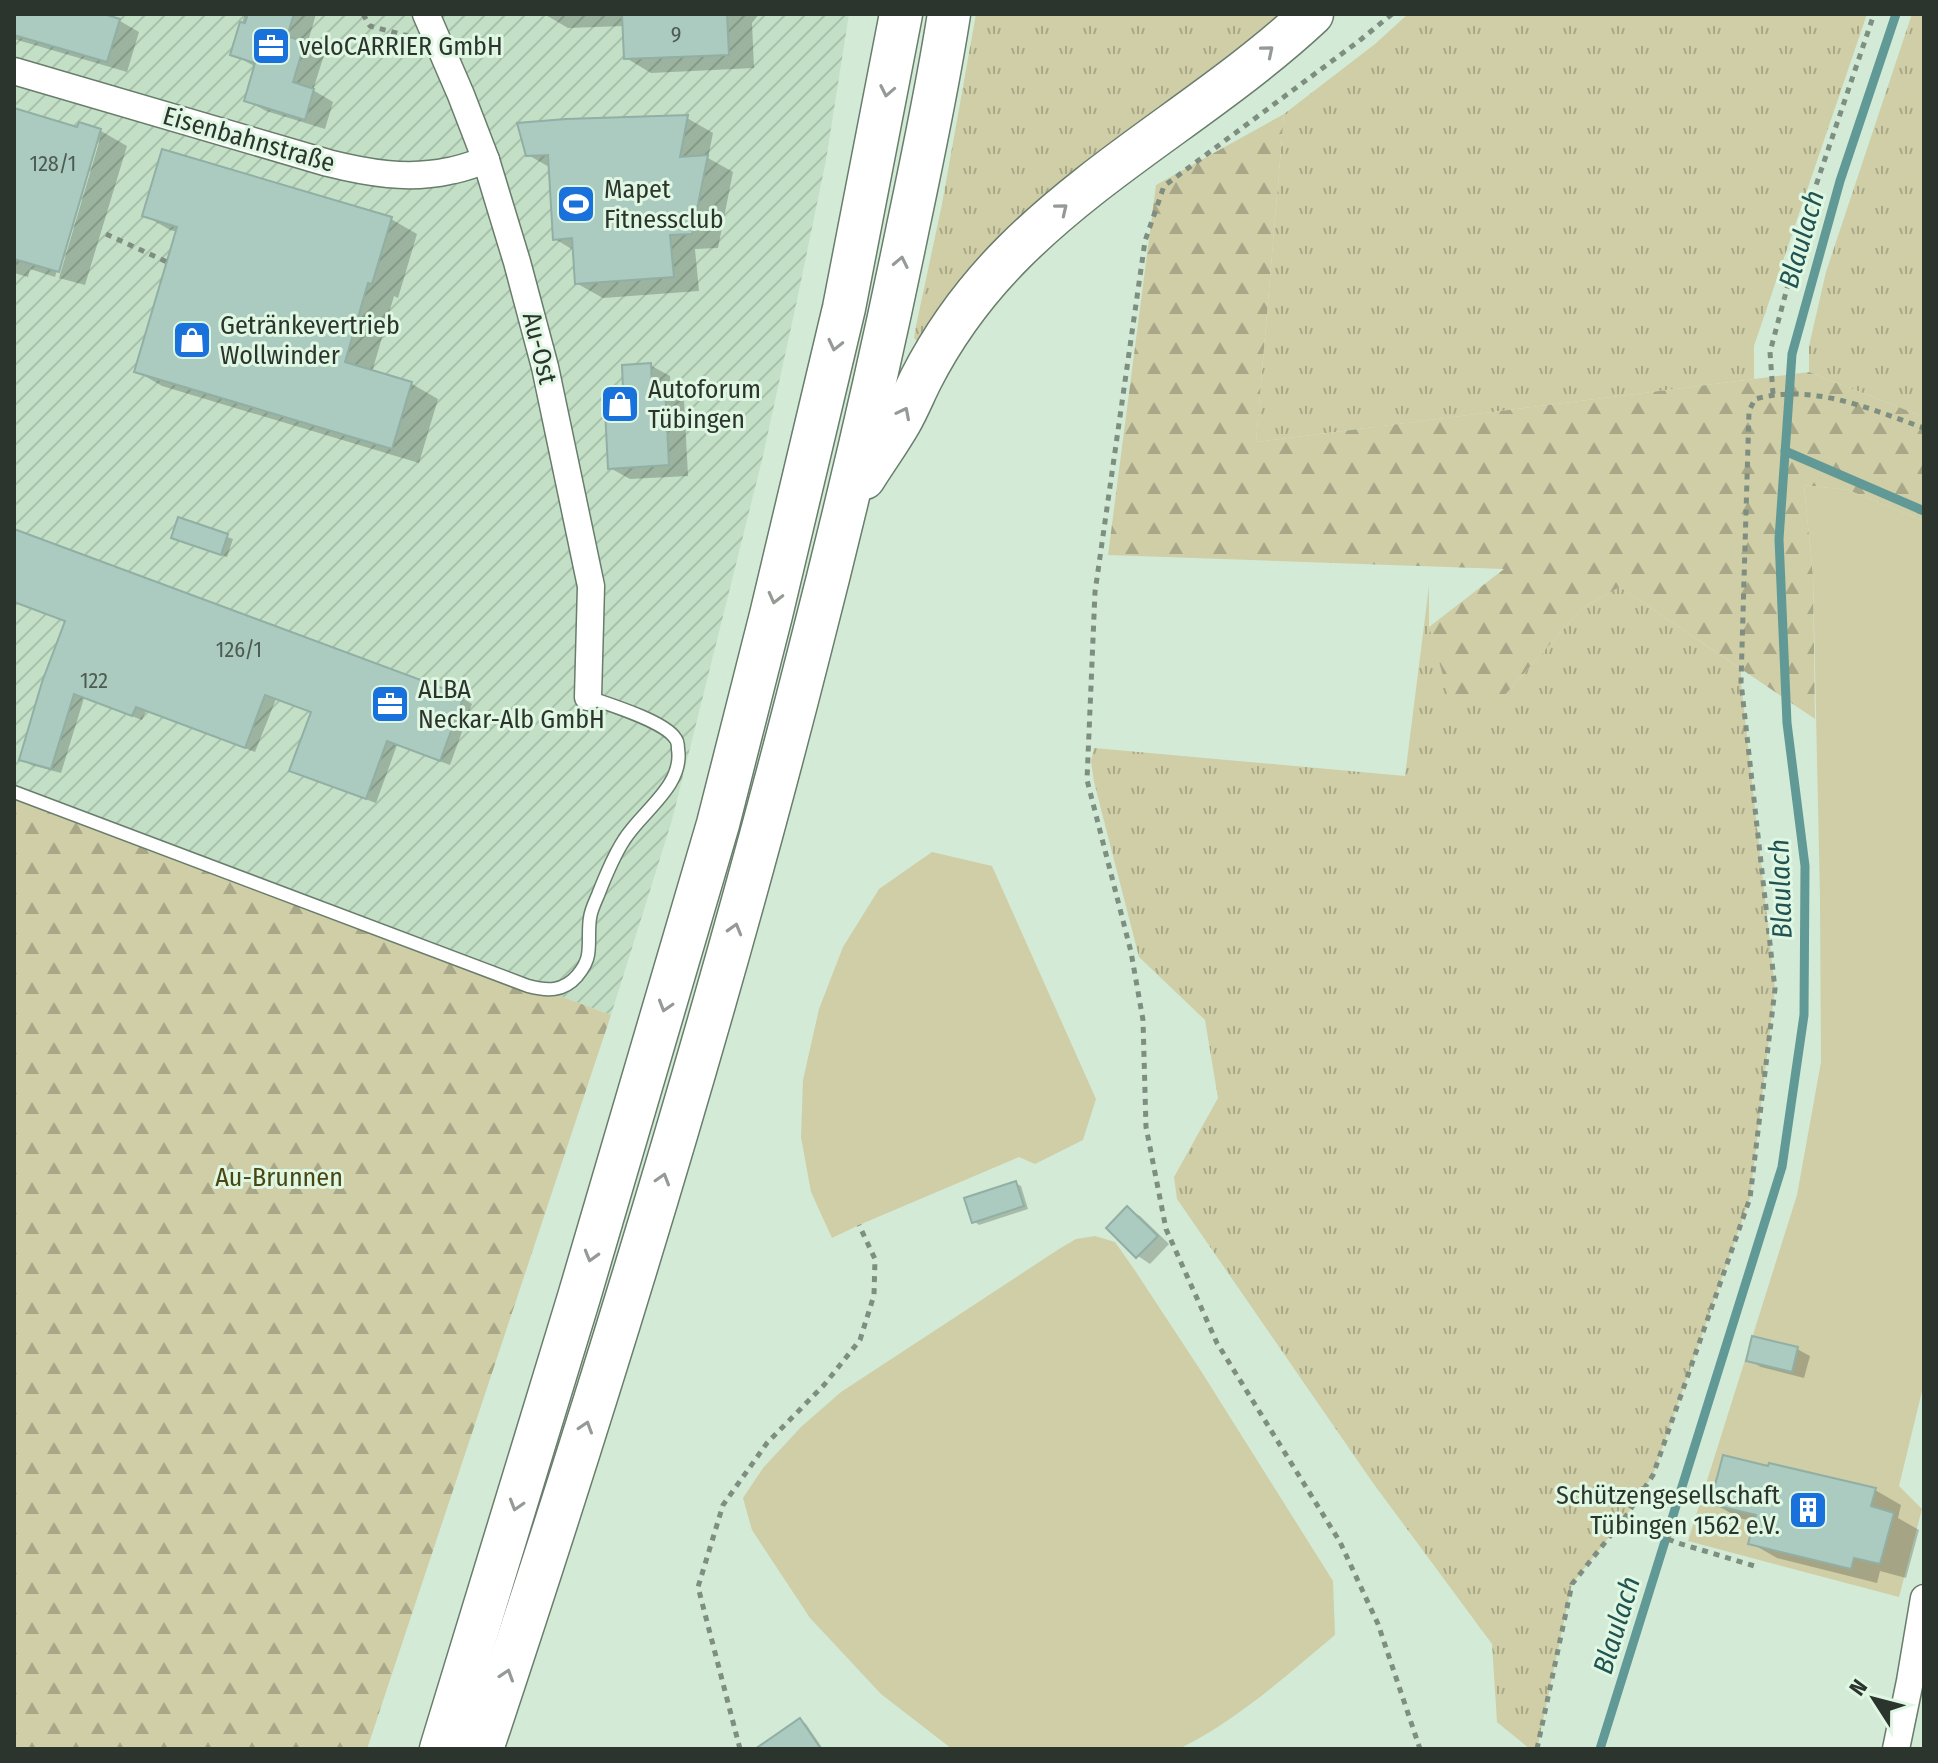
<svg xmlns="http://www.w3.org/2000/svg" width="1938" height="1763" font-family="'Fira Sans Condensed',sans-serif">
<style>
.industrial{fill:url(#industrial-furrows)}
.grass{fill:url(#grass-tufts)}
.forest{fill:url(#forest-firs)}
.garden{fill:#cfcea7}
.shadow{fill:#0003}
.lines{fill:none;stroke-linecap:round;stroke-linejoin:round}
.stream{stroke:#619996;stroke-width:9}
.building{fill:#accbc0;stroke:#91afa4;stroke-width:2}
.service-casing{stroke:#687d6b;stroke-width:15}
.minor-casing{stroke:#687d6b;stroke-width:29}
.trunk-casing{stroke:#687d6b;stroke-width:45}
.path{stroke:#7e8e80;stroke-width:5;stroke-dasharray:6 6;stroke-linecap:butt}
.service{stroke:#fff;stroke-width:12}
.minor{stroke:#fff;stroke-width:26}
.trunk{stroke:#fff;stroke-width:42}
.oneway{stroke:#969a96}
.labels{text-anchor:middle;stroke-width:6;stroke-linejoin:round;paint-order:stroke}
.number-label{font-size:22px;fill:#4c5a52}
.poi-label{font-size:26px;fill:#2c352d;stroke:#e0f8e3;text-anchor:start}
.street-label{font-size:26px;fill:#2c352d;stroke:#e0f8e3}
.park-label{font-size:26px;fill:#494612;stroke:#e0f8e3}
.water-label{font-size:28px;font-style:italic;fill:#215352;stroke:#e0f8e3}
</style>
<defs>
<pattern id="industrial-furrows" width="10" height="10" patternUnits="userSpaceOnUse" patternTransform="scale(2)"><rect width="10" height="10" fill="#c3e0c7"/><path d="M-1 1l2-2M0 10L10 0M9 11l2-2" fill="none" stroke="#a8c1ab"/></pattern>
<pattern id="grass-tufts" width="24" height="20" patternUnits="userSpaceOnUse" patternTransform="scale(2)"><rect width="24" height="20" fill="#cfcea7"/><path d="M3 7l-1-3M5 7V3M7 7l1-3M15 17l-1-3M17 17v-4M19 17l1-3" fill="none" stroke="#a8a888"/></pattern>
<pattern id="forest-firs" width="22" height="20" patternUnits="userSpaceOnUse" patternTransform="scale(2)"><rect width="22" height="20" fill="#cfcea7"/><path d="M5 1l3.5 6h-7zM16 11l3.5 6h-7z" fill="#a8a888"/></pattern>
</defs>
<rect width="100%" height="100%" fill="#d3ead6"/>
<polygon class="industrial" points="14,14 849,14 826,160 797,300 762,460 672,820 611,1015 14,792"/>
<g class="grass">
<polygon points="976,14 1293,14 922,341 917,341 914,338 916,326 942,204"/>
<polygon points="1408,14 1867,14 1754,346 1754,379 1256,442 1284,114 1375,44"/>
<polygon points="1912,14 1924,14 1924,417 1809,372 1809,346 1826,272"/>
<polygon points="1429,586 1429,627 1505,695 1582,608 1620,587 1741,669 1741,682 1775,989 1750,1198 1653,1475 1626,1516 1572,1584 1537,1749 1530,1749 1497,1722 1492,1644 1373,1483 1177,1199 1174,1177 1218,1098 1205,1020 1139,957 1094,782 1091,761 1094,748 1405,776"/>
</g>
<g class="forest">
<polygon points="1284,114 1256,442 1809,372 1924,417 1924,521 1848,490 1804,485 1813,575 1815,719 1620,587 1582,608 1505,695 1451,703 1429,627 1504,569 1108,555 1156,185"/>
<polygon points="14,792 611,1015 367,1749 14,1749"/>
</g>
<g class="garden">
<polygon points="1804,485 1848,490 1924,521 1924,1383 1899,1486 1922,1509 1899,1597 1688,1541 1797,1195 1821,1062 1820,897 1813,575"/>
<polygon points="932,852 992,866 1096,1099 1083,1140 1035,1164 1019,1157 859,1225 832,1238 811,1192 801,1137 803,1080 819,1009 843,947 879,889"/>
<path d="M1095 1236 1115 1242 1134 1269 1201 1371 1333 1581 1335 1635C1286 1676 1237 1720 1179 1749H952L881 1694 810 1618 752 1530 743 1498 763 1468 801 1427 841 1392 1059 1249 1076 1239Z"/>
</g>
<g class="shadow">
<polygon points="14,14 97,14 120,21 139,32 127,72 14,39"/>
<polygon points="245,14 316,14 307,45 324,55 313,90 333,102 325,129 266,111 246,100 256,67 232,54"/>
<polygon points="544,14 759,14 752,23 754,68 651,73 626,58 624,26 568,28"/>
<polygon points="14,110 78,130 80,125 101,131 127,146 85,285 59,278 100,139 96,139 55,277 30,269 28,277 14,273"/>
<polygon points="687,118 713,133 708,158 733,172 718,248 695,249 699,291 603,298 576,283 575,251 555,239 551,168 528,155"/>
<polygon points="144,215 391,219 417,234 398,298 394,296 372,372 412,384 438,399 419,463 162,386 136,371 178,232 170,230"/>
<polygon points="650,365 670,376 671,392 684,400 688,476 630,479 610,468 625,390"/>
<polygon points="179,519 233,539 227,557 178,540"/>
<polygon points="14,539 463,698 472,704 450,765 397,745 376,803 302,776 292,770 313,713 276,699 255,752 146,711 142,720 84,698 61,773 31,765 22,759 67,622 14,602"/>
<polygon points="1015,1183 1021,1186 1028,1209 979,1225 974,1221"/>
<polygon points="1127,1209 1140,1216 1169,1244 1150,1264 1138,1256 1108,1228"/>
<polygon points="1797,1349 1810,1356 1804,1378 1761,1367 1748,1360"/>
<polygon points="1875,1490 1901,1505 1898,1518 1919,1530 1906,1578 1880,1571 1877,1583 1777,1558 1751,1543 1756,1522 1739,1518 1713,1503"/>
<polygon points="800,1720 806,1724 823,1749 771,1749"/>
</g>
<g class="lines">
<g class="stream">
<polyline points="1785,451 1924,511"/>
<polyline points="1600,1749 1782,1167 1804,1015 1805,866 1787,723 1779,539 1792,354 1840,181 1896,14"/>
</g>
</g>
<g class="building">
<polygon points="14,14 104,14 120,19 107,62 14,35"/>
<polygon points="248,14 294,14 287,36 305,42 293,82 314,89 305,120 244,101 255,63 230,55 240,22 245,23"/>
<polygon points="622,14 727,14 729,55 624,59"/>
<polygon points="14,108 77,127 79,122 101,129 59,272 14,259"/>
<polygon points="688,115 680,157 708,155 692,234 670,235 674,277 575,284 572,238 553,240 548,155 526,156 517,123 566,119"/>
<polygon points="162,149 392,217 372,284 368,283 345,362 412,382 392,449 134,372 177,227 142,216"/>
<polygon points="651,363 652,387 665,386 669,465 608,469 604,390 623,389 622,365"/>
<polygon points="178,517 228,534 221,555 171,538"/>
<polygon points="14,529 464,696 440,761 387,741 366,799 289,771 311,712 265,695 245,748 136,707 132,716 74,694 51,769 19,760 42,682 65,621 14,602"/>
<polygon points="1016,1181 1024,1206 972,1223 964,1198"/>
<polygon points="1127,1206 1158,1236 1136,1258 1106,1228"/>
<polygon points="1752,1336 1798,1347 1792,1372 1746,1361"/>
<polygon points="1723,1455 1768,1466 1769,1463 1876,1488 1871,1506 1894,1513 1880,1564 1854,1558 1851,1569 1748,1544 1756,1515 1710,1504"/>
<polygon points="800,1718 821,1749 755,1749"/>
</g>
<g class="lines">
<g class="service-casing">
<path id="service" d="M14 792 528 986C547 991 563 992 577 976 582 970 587 962 588 955 590 943 588 930 590 918 591 910 595 902 598 895 605 877 613 857 624 840 641 812 684 786 678 749 678 745 678 741 675 738 664 721 608 704 588 697"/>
</g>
<g class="minor-casing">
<g id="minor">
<polyline points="426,14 461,95 486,160 517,262 545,367 591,586 588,697"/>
<path d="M14 71 328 163C368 173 408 180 449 171 462 169 474 164 486 160"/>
<polyline points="1896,1749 1910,1681 1924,1598"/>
</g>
</g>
<g class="trunk-casing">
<g id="trunk">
<path d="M864 478C876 459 889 441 900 422 908 408 914 393 921 379 945 332 977 289 1014 252 1104 162 1219 101 1312 14"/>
<polyline points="441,1749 579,1297 718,824 771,615 844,308 901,14"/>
<path d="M482 1749C603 1386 716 1020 810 649 846 509 879 369 908 227 923 156 938 85 949 14"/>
</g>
</g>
<g class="path">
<polyline points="363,14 370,26 408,36"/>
<polyline points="1392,14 1359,41 1164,186 1145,241 1095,592 1087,780 1131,952 1143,1020 1146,1127 1166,1229 1217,1343 1340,1542 1378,1624 1420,1749"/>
<polyline points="106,234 167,262"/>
<polyline points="1773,394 1770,352 1809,206 1874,14"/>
<polyline points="1626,1516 1655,1534 1678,1543 1758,1567"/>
<polyline points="740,1749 698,1587 723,1505 767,1443 824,1385 860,1340 874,1295 875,1259 859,1225"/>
<path d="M1537 1749 1572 1584 1626 1516 1653 1475 1750 1198 1775 989 1741 682 1749 411 1755 399C1813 383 1870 409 1924 428"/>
</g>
<use href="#service" class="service"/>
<use href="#minor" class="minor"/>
<use href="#trunk" class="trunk"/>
</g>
<defs><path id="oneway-chevron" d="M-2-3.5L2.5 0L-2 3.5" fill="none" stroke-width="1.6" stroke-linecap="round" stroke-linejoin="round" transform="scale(2)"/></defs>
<g class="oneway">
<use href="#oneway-chevron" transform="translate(1268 51) rotate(-40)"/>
<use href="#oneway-chevron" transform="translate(887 91) rotate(101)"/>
<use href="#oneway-chevron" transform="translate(1062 209) rotate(-39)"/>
<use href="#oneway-chevron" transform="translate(901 262) rotate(-78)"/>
<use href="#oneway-chevron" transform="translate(835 345) rotate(103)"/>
<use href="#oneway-chevron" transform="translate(904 413) rotate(-63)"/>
<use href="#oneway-chevron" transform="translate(775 598) rotate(104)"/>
<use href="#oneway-chevron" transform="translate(735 929) rotate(-74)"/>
<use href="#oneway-chevron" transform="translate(665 1006) rotate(107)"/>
<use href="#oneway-chevron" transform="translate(663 1179) rotate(-73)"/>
<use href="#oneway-chevron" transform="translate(591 1256) rotate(106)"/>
<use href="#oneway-chevron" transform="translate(586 1427) rotate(-72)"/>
<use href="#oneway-chevron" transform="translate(516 1505) rotate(107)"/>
<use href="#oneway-chevron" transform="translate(507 1675) rotate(-72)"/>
</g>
<defs>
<g id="office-square" transform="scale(2)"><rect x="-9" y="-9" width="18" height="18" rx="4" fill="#1971db" stroke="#e0f8e3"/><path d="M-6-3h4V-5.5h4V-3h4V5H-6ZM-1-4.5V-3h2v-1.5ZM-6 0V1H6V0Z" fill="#fff"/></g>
<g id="stadium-square" transform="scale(2)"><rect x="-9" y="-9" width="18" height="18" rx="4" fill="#1971db" stroke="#e0f8e3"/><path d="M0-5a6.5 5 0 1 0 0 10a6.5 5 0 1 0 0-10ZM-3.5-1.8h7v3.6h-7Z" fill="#fff"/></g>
<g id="shop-square" transform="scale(2)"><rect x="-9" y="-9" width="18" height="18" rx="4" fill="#1971db" stroke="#e0f8e3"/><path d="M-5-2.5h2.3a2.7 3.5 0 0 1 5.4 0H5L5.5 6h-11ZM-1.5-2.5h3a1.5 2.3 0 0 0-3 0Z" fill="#fff"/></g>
<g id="building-square" transform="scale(2)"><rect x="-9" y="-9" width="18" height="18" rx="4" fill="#1971db" stroke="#e0f8e3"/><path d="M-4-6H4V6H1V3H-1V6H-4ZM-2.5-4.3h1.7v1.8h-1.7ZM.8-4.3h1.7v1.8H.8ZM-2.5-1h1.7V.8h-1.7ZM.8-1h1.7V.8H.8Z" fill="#fff"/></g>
</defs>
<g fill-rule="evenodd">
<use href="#office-square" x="271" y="46"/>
<use href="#stadium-square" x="576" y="204"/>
<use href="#shop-square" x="192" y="340"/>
<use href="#shop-square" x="620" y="404"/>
<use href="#office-square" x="390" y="704"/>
<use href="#building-square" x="1808" y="1510"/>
</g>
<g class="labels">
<g class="number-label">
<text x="676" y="42">9</text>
<text x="53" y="171">128/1</text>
<text x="239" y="657">126/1</text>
<text x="94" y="688">122</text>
</g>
<g class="poi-label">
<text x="299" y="55">veloCARRIER GmbH</text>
<text x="604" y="198">Mapet<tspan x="604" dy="30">Fitnessclub</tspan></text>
<text x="220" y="334">Getränkevertrieb<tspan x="220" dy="30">Wollwinder</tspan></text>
<text x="648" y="398">Autoforum<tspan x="648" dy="30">Tübingen</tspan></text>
<text x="418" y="698">ALBA<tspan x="418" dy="30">Neckar-Alb GmbH</tspan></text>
<text x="1780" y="1504" text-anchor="end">Schützengesellschaft<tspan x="1780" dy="30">Tübingen 1562 e.V.</tspan></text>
</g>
<g class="street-label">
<text transform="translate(249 139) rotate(16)" y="9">Eisenbahnstraße</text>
<text transform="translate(540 348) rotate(76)" y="9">Au-Ost</text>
</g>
<g class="park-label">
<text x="279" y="1186">Au-Brunnen</text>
</g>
<g class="water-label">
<text transform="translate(1801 239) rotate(-74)" y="10">Blaulach</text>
<text transform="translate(1780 889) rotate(-92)" y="10">Blaulach</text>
<text transform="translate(1616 1625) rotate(-73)" y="10">Blaulach</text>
</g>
</g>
<rect width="1938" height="1763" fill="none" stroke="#2c352d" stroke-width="32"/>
<g transform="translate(1874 1699) rotate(306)" stroke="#e0f8e3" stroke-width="6" paint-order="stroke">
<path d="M0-6L14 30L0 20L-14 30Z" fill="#2c352d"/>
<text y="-12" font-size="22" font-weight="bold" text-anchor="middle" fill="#2c352d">N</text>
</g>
</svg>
